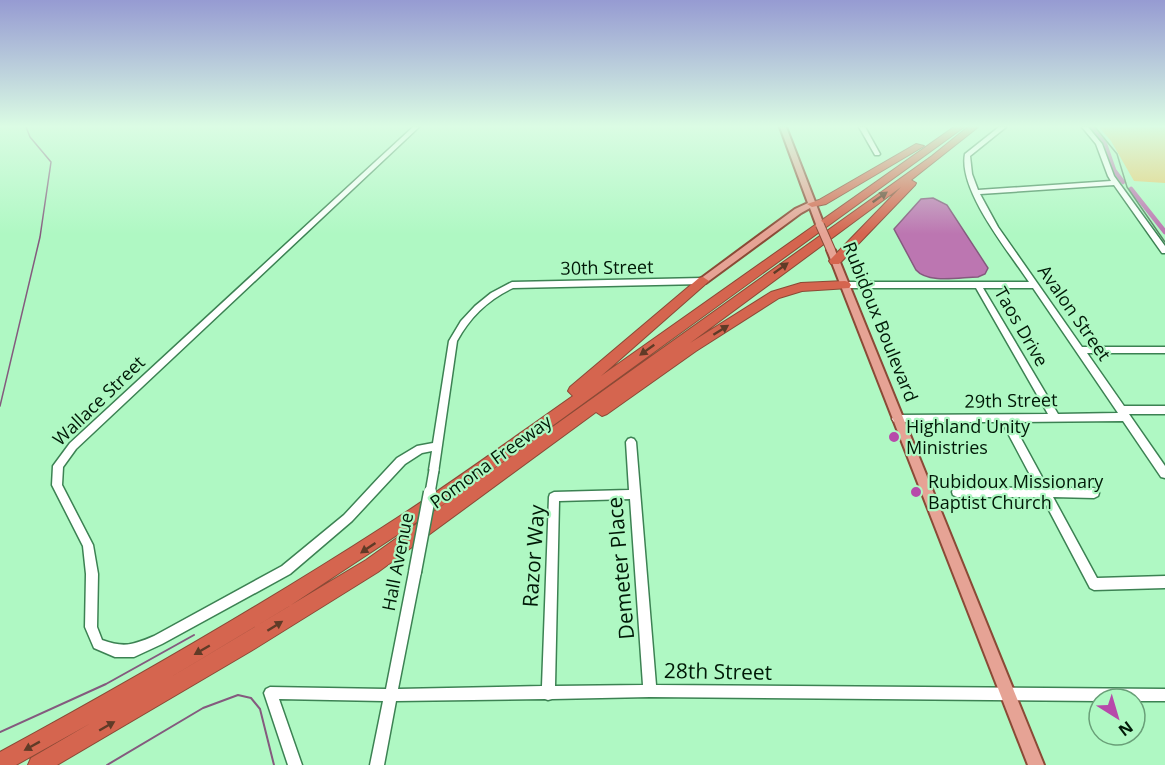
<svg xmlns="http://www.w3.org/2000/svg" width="1165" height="765" font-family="'Open Sans',sans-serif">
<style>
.green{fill:#e6c96d}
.water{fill:#bc76b1;stroke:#845a7e;stroke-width:1.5}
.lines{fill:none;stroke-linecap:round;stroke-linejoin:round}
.stream-far1{stroke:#845a7e;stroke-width:1.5}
.stream{stroke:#845a7e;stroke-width:2}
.canal{stroke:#bc76b1;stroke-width:4.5}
.minor-casing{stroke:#3c8253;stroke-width:3}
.major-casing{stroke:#8a4a36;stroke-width:4}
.highway-casing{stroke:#8a4a36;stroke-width:2}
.minor{fill:#fff;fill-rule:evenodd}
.major{fill:#e6a395;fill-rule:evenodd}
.highway{fill:#d5654f;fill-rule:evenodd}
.rail{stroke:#548461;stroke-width:1.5}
.minor-bridge-far1-casing{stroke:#3c8253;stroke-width:12;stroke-linecap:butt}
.minor-bridge-casing{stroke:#3c8253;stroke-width:15;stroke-linecap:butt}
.major-bridge-casing{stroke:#8a4a36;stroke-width:10;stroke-linecap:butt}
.minor-bridge-far1{stroke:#fff;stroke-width:9}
.minor-bridge{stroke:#fff;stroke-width:12}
.major-bridge{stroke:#e6a395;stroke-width:8}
.oneway{fill:#603b27}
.poi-dot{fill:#b74aaa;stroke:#aff8c3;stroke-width:2}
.labels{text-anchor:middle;stroke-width:4.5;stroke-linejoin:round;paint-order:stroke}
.street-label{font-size:18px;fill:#001907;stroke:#aff8c3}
.poi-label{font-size:18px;fill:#001907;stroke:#aff8c3;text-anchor:start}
.near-street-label{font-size:21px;fill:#001907;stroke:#aff8c3}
</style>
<rect width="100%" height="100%" fill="#aff8c3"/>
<polygon class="green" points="1099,127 1165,127 1165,183 1134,181 1111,141"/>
<path class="water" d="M933 198 947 205 988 268 985 274 978 277C961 277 928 284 916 270L894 229 921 199Z"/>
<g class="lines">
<polyline class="stream-far1" points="0,406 40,237 51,162 30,137 26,127"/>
<g class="stream">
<polyline points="0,732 106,684 194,635"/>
<polyline points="107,765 203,708 238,695 251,698 260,709 274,765"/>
</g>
<g class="canal">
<polyline points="1091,127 1105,144 1114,170 1123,182"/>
<polyline points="1131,189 1165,232"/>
</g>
<g class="minor-casing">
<g id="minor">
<path d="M413 127H419L76 449 63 467 62 485 93 545 98 574 97 627 102 640C124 648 133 645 154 636L282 566 344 515 397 458 417 446 433 443 449 341 461 321 475 306 491 293 512 282 703 278 707 281 703 284 513 288C489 299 470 317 457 341L438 473 434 474 430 473 429 470 432 451 422 453 405 464 352 521 290 574 162 644 134 657H115L94 648 85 627 86 574 83 546 52 485 53 466 70 443Z"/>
<polygon points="859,127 865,127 880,154 879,155 875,155"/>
<path d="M999 127H1006L970 156 972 174 978 190 1111 181 1108 176 1096 144 1082 127H1088L1102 144 1114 176 1165 246V253H1162L1114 185 980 194 998 227 1082 347H1165V353H1087L1124 406H1165V414H1129L1165 466V478L1161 477 1123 421 1012 422 1048 488H1094L1098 490 1099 493 1098 496 1094 498 1053 497 1097 578 1165 576V588L1094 590 1090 588 1042 497H957L953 495 952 492 953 489 957 487 1037 488 1002 422H894L892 419 894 416 897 415 1048 414 976 288H845L841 285 845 282H1029C1009 252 958 190 965 154ZM983 288H1033L1118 413 1058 414Z"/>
<path d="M631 438 634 439 636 442 656 685 1165 689V701H1135V699H1099V701L650 697 552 699 548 700 545 699 396 701 384 765H370L383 701 279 699 302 765H288L264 693 266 689 270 687 386 689 409 572 411 568 415 567 419 568 421 572 398 689 542 686 549 497 550 494 554 492 629 490 626 442 628 439ZM630 499 643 685 555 686 559 501Z"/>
</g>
</g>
<g class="major-casing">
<g id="major">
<polygon points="780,127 786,127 824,225 820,228 817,227 810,208 801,213 706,283 700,283 698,281 700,279 795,209 808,203"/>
<polygon points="831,247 835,250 1044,765 1028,765 827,250"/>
</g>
</g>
<g class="highway-casing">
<g id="highway">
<path d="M954 127H964L450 500 288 607 161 683 366 560 932 156 968 127H978L911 180 916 183 915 185 839 264H831L829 261 901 187 690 343 771 292 801 283 845 281 849 282 851 285 849 288 802 291 779 298 696 351 607 414 602 416 596 412 378 572 251 651 57 765H28L31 758 91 723 16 765H0V752C130 681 259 607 383 527 448 486 510 440 573 396L568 391 570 387 699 278 703 277 709 281 601 376Z"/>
<polygon points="916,144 924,146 826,204 812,207 807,204 819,200"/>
</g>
</g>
<use href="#minor" class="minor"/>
<use href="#major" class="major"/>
<use href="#highway" class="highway"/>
<polyline class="rail" points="1095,127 1117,154 1127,187 1165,242"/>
<g class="minor-bridge-far1-casing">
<polyline id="minor-bridge-far1" points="430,493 434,470"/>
</g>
<g class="minor-bridge-casing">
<polyline id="minor-bridge" points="415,572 430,492"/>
</g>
<g class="major-bridge-casing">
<polyline id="major-bridge" points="820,225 831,250"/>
</g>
<use href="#minor-bridge-far1" class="minor-bridge-far1"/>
<use href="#minor-bridge" class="minor-bridge"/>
<use href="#major-bridge" class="major-bridge"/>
</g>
<defs><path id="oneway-solid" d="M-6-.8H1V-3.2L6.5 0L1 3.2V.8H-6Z" transform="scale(1.5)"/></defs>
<g class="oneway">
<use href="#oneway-solid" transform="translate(880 197) rotate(-35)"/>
<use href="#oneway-solid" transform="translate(781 268) rotate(-36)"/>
<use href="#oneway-solid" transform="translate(721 330) rotate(-32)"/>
<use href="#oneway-solid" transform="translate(647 350) rotate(144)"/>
<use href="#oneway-solid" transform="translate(368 548) rotate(146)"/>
<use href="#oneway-solid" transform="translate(275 626) rotate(-32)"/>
<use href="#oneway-solid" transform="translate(202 650) rotate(150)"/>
<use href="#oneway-solid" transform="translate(107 726) rotate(-30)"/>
<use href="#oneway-solid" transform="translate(32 746) rotate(151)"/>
</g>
<linearGradient id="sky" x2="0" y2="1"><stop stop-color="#969bd2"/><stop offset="0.54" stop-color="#dbfce4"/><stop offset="1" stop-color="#dbfce4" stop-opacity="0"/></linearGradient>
<rect width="1165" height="234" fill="url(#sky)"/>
<g class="poi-dot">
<circle cx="894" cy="437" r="6"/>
<circle cx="916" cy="492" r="6"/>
</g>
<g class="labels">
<g class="street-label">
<text transform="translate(607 268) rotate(-1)" y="6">30th Street</text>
<text transform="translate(1074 313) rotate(55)" y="6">Avalon Street</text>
<text transform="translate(880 322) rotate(68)" y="6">Rubidoux Boulevard</text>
<text transform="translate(1021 327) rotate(60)" y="6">Taos Drive</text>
<text transform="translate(99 401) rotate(-44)" y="6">Wallace Street</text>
<text transform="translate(1011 401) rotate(-1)" y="6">29th Street</text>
<text transform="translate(491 462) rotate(-36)" y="6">Pomona Freeway</text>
<text transform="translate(398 562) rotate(-79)" y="6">Hall Avenue</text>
</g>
<g class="poi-label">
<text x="906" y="433">Highland Unity<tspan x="906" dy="21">Ministries</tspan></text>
<text x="928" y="488">Rubidoux Missionary<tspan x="928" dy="21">Baptist Church</tspan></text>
</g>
<g class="near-street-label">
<text transform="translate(534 556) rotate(-86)" y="7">Razor Way</text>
<text transform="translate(621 568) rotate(-95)" y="7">Demeter Place</text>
<text transform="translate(718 672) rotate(1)" y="7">28th Street</text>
</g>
</g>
<g transform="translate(1117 717) rotate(143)"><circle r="28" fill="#aff8c3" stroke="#699f78" stroke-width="1.5"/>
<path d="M0-4.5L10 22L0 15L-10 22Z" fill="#b74aaa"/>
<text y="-9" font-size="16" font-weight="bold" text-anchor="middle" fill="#001907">N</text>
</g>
</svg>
